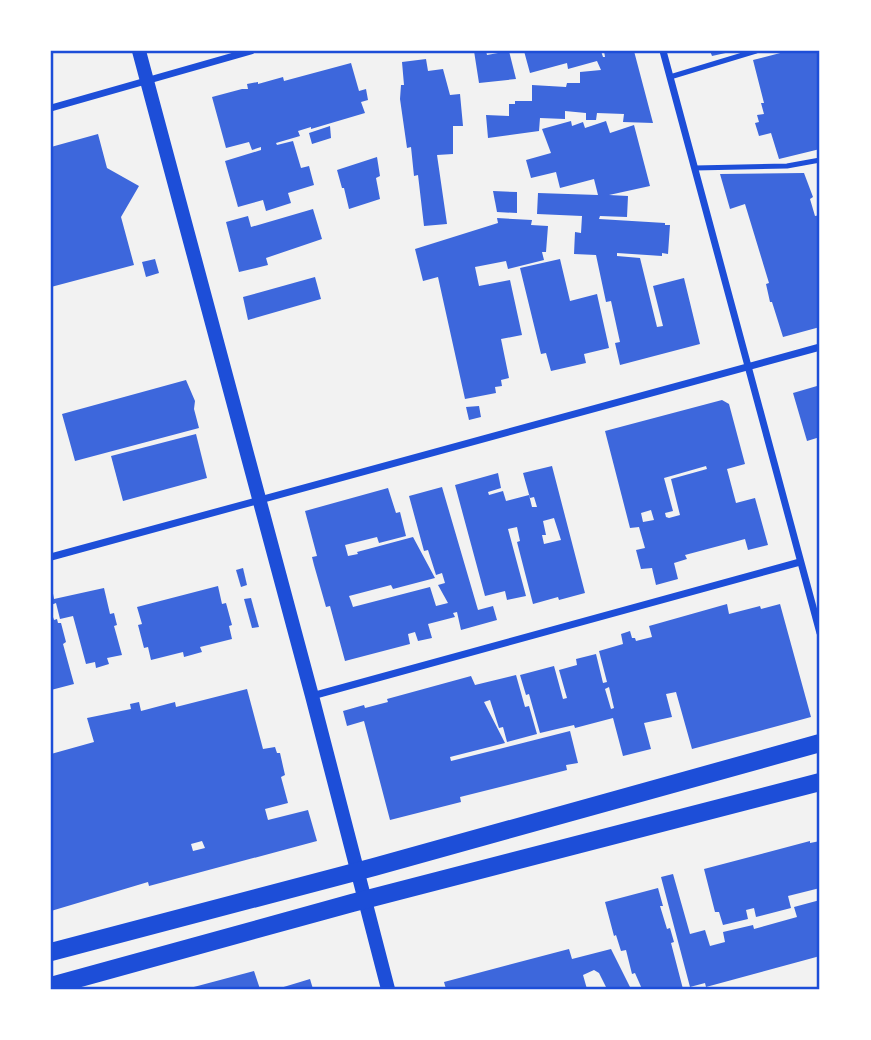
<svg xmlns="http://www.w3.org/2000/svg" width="871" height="1040" font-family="'Sofia Sans Condensed',sans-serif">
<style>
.building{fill:#3d67dc;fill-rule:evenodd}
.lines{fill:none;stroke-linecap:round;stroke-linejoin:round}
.service{stroke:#1d4ed8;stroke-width:5}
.minor{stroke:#1d4ed8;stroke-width:7}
.secondary{stroke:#1d4ed8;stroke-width:14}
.primary{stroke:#1d4ed8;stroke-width:18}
.neatline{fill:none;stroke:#1d4ed8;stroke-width:2.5}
</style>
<rect width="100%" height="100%" fill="#f2f2f2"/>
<g class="building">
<polygon points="474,51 486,51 487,55 509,51 516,79 479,83"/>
<polygon points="524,51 601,51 603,57 605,57 604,51 634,51 653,123 623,122 624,114 597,113 596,120 586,120 586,113 565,111 565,119 540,118 539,131 488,138 486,115 509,116 509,104 515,104 515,101 532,101 532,85 566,87 567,83 580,83 580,72 601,70 597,61 568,69 567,63 530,73"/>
<polygon points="710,51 730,51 730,52 712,56"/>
<polygon points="788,51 820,51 820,149 779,159 771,133 759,136 755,123 759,122 757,115 764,114 761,103 764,103 753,60"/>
<polygon points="426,59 428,71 443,69 450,95 460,94 463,126 453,126 453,154 437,155 447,224 424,226 418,175 414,176 411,147 407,148 400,99 401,85 404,85 402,62"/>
<polygon points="351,63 359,91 366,89 368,100 361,102 365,113 311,129 311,127 298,131 300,136 276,143 277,145 293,141 301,168 309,166 314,185 288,193 291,203 266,211 263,200 238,207 225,161 261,150 261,147 252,150 249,142 226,148 212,97 242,89 248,89 247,84 258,82 258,84 283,77 284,81"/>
<polygon points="571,121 572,126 583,122 585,128 606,121 610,133 634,125 650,186 609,195 628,196 627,217 600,216 599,219 665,223 665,225 670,225 668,254 662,253 662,256 617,253 617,256 640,258 657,327 663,326 653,286 684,278 700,344 620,365 615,343 620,342 611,301 606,302 596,255 574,254 575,232 581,233 582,216 537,214 538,193 598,195 594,179 560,188 556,172 531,178 526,160 551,153 542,129"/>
<polygon points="330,126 331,138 312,144 309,133"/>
<polygon points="98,134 107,168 139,186 121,217 134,265 51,287 51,147"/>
<polygon points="377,157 380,176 376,178 380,199 349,209 344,188 342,188 337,170"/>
<polygon points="804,173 813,197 810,199 815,216 820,215 820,318 817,319 820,327 783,337 772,302 770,302 766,284 769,283 745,204 730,209 720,174"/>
<polygon points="493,191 517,192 517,213 497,212"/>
<polygon points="313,209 322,239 266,258 268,265 239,272 226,222 248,216 251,227"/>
<polygon points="497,218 532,220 531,225 548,226 546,252 542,252 544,260 508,269 506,261 475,267 479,286 510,280 522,335 501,339 509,378 501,380 502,386 495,387 496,393 465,399 438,277 423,281 415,249 498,223"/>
<polygon points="155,259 159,273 146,277 142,262"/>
<polygon points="560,259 570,301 597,294 609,348 584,354 586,363 551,371 546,353 541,354 520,268"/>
<polygon points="315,277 321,299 248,320 243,297"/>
<polygon points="186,380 195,401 194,409 199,428 75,461 62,414"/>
<polygon points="817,386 820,395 820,437 807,441 793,393"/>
<path d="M722 400 729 404 745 464 727 469 736 503 755 498 768 545 748 550 745 539 685 555 687 559 674 563 678 579 656 585 652 568 641 569 636 550 645 548 639 527 630 528 605 431ZM706 466 707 469 671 479 680 515 669 518 666 517 665 513 673 511 664 478ZM651 510 654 520 643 522 641 513Z"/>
<polygon points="479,406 481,417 469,420 466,407"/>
<polygon points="196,434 207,478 123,501 111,456"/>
<path d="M552 466 585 593 559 600 558 597 533 604 517 542 520 541 517 527 508 529 526 596 507 600 505 591 485 596 455 485 498 473 501 488 488 492 489 495 503 491 506 501 529 495 532 507H537L534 497 530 498 523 473ZM554 518 561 540 544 544 542 535H546L543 521Z"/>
<polygon points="442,487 478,610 493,606 497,620 461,630 457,612 453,613 455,617 428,624 432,638 418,641 415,632 408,634 410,644 345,661 330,606 326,607 314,565 312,557 317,556 305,511 388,488 396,513 400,512 406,536 379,543 377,537 345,545 348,556 358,554 357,552 413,537 435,578 393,589 391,585 349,596 351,601 353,607 430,587 436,606 448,603 438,585 445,583 442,573 436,575 428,550 424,551 409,496"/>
<polygon points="243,568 247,585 241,587 236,570"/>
<polygon points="218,586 222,604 226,603 232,625 229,626 232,639 200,647 202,652 184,657 183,652 151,660 148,647 144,648 138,625 142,624 137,607"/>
<polygon points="52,588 54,599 104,588 110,614 114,613 117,625 114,626 122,655 107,658 109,664 96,668 95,662 86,664 73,616 60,619 56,603 51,605"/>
<polygon points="251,598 259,627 252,628 244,599"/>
<path d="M727 604 729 614 760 606 761 609 780 604 811 717 692 749 676 692 666 694 672 717 644 723 651 749 623 756 613 718 575 728 574 725 540 733 529 694 526 695 520 675 554 666 563 699 567 698 559 670 577 665 576 659 596 654 603 683 607 682 599 651 623 644 621 634 630 631 632 638H635L636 641 652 637 649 626ZM609 687 614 708 611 709 605 689Z"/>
<polygon points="51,611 54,620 57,619 58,623 61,623 66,642 63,644 74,684 51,690"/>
<polygon points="516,675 525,707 529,706 537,734 507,742 503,727 499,728 490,700 484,702 505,743 450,757 451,761 570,731 578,763 566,765 567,770 460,797 461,802 390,820 364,721 347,726 343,711 364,705 365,708 388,702 387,699 471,676 475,685"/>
<path d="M247 689 263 749 275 747 277 753H280L285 775 281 777 288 803 265 809 268 820 308 810 317 841 149 886 148 882 51 911V754L94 742 87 718 131 709 130 704 139 702 141 711 175 702 176 707ZM202 841 205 848 193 851 191 844Z"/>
<polygon points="810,841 810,843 820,841 820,888 788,896 791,908 756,917 754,908 746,910 748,919 723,925 719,912 715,912 704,869"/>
<polygon points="673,874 690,934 705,930 710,946 725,942 723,932 753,925 754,929 797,917 794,907 820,900 820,956 706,987 705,983 690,987 661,877"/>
<polygon points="658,888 663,906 660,906 667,929 670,928 674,942 671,943 683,989 642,989 635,973 632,974 626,950 621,951 616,935 614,936 605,902"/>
<polygon points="569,949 572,959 611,949 631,989 607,989 599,973 594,970 583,975 587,989 446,989 444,982"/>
<polygon points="254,971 260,989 190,989 190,988"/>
<polygon points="310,979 313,989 277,989"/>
</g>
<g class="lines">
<g class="service">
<polyline points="670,77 756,51"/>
<polyline points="695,168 787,166 820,160"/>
</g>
<g class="minor">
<polyline points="663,51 820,633"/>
<polyline points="51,108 251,51"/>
<polyline points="51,557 820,347"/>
<polyline points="312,696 800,562"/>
</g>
<polyline class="secondary" points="139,51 312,696 388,989"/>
<g class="primary">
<polyline points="51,952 374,867 820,743"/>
<polyline points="51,986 352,903 820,782"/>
</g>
</g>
<rect width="871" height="1040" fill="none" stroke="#ffffff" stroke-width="105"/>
<rect x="52" y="52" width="766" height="936" class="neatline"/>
</svg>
